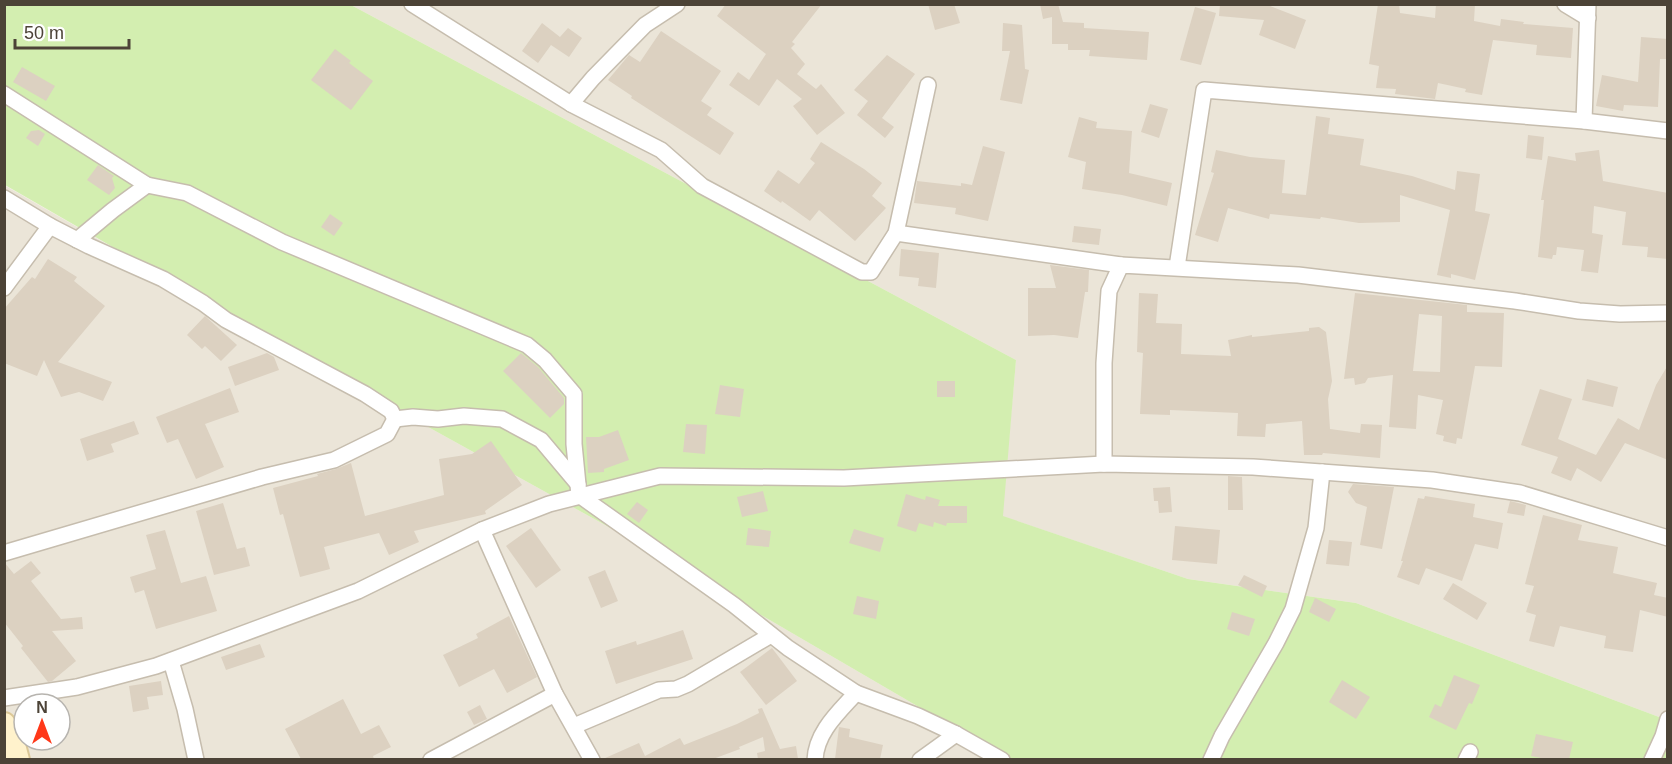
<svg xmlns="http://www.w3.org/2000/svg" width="1672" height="764" font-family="Arial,sans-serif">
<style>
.residential{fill:#ebe5d8;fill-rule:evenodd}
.green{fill:#d3eeb0}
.building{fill:#dcd1c1;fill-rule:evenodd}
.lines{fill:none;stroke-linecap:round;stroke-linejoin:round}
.street-casing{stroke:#c6bdae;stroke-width:18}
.secondary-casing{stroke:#dbc796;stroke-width:26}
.street{stroke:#fff;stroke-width:15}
.secondary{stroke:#fff2cc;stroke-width:22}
</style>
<rect width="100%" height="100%" fill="#f6f3ea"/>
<g class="residential">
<polygon points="351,5 1667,5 1667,720 1356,603 1188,579 1002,516 1016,360"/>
<path d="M4 185 363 391 634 541 1008 759H5ZM24 704H60V740H24Z"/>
</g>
<polygon class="green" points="5,5 351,5 1016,360 1003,516 1188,579 1356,603 1667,720 1667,759 1008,759 634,541 363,391 5,185"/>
<g class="building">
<polygon points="726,4 822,4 792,42 795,44 791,48 805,64 797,74 816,89 821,84 845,113 817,135 793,106 802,99 777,79 759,106 729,85 738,72 749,80 766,54 717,16"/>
<polygon points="928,4 954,4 960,23 935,30"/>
<polygon points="1040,4 1058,4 1063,22 1084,23 1084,28 1149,32 1147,60 1089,56 1090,50 1068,50 1068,44 1052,44 1052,17 1043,19"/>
<polygon points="1220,4 1265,4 1306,20 1295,49 1259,35 1264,20 1219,16"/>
<polygon points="1378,4 1399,4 1400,13 1435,18 1436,4 1475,4 1474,21 1500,26 1501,19 1524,22 1523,24 1573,28 1571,58 1536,55 1537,45 1493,40 1482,95 1465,92 1466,89 1438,83 1435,99 1395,94 1396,89 1376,88 1379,66 1369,64"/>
<polygon points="1195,7 1216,13 1201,65 1180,60"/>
<polygon points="542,23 560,37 568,28 582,38 569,57 551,45 538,63 522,51"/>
<polygon points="1003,23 1022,25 1025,69 1029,70 1022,104 1000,100 1010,51 1002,51"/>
<polygon points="661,31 721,71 701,101 712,108 707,115 734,133 720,155 631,98 632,96 608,80 629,55 640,62"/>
<polygon points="1641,37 1668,39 1668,59 1660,59 1658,107 1624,105 1623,111 1596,106 1602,75 1638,82"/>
<polygon points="335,49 351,61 349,63 373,81 351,110 311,80"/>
<polygon points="887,55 915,74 882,118 894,127 885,138 857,115 868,101 854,90"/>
<polygon points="22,67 55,86 46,101 13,82"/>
<polygon points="1150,104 1168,109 1159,138 1141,132"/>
<polygon points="1316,116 1330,118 1328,134 1364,139 1360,165 1412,176 1455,190 1457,171 1480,174 1475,211 1490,214 1475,280 1451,274 1451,278 1437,275 1450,210 1400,195 1400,222 1359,223 1321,217 1320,219 1270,214 1269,219 1228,208 1218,242 1195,235 1214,173 1211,172 1216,150 1250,157 1285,160 1282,193 1306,195"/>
<polygon points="1079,117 1097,122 1096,128 1132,131 1129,173 1172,183 1167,206 1122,195 1082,189 1086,162 1068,157"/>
<polygon points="39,130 45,134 38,146 26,138 31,131"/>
<polygon points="1528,135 1544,137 1542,160 1526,158"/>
<polygon points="821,142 864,169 882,183 872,196 886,208 855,241 819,210 810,221 782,201 781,203 764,191 778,170 799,184 815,163 810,159"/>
<polygon points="983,146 1005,152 988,221 955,214 956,208 914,203 917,181 961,186 961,183 972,185"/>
<polygon points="1599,150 1603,181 1668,193 1668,259 1647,257 1648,247 1622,245 1626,212 1594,206 1592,233 1603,235 1598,273 1581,271 1584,250 1557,247 1556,255 1553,255 1552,259 1538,257 1544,200 1541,200 1548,156 1576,161 1575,153"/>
<polygon points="98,165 114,176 112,178 115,188 109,195 87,180"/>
<polygon points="330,214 343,223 334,236 321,227"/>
<polygon points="1074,226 1101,229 1099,245 1072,242"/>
<polygon points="901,249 939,253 936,288 918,286 919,278 899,276"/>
<polygon points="48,259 77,277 74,281 105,306 58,362 112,382 103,401 79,392 61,397 44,360 37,376 4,363 4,309 32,277 35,279"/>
<polygon points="1050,265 1089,270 1088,292 1085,292 1078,338 1054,335 1028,336 1028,288 1056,288"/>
<polygon points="1139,293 1158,294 1156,323 1182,324 1181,354 1231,356 1228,340 1252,335 1252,337 1309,331 1309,328 1319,327 1326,332 1332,381 1328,399 1330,429 1360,433 1361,424 1382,425 1380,458 1323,453 1322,455 1304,455 1302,421 1266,424 1265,437 1237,436 1238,413 1170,410 1170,415 1140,414 1143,353 1137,352"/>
<path d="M1355 293 1467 305V312L1504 313 1502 367 1475 366 1462 439 1457 438 1456 444 1443 441 1444 436 1436 434 1443 400 1418 395 1416 429 1389 427 1393 375 1368 378 1365 383 1355 385 1354 378 1344 379ZM1419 314 1442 316 1440 372 1413 371Z"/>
<polygon points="205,316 237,345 221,361 205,346 202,349 187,335"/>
<polygon points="267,353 274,357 279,370 235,386 228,367"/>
<polygon points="521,353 538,367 564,398 564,404 550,418 503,371"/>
<polygon points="1668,365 1668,460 1625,443 1601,482 1577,468 1571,481 1551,473 1558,457 1521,445 1540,389 1572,399 1558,439 1596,455 1618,418 1639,430 1656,385"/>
<polygon points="1587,379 1618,387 1613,407 1582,400"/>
<rect x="937" y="381" width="18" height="16"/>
<polygon points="720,385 744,389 740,417 715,414"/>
<polygon points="230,388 239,412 205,424 224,467 196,479 178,439 167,443 156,417"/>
<polygon points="134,421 139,434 111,444 114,452 87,461 80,439"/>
<polygon points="686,424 707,425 705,454 683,452"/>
<polygon points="618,430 629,460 604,469 604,472 588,473 586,437 599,437"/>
<polygon points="491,441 522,485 485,511 486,514 414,531 419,542 389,555 379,533 324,547 330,569 300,577 283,514 280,515 273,488 318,476 317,474 336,469 351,463 365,516 444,495 439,459 472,454"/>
<polygon points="1228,476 1242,477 1243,510 1228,510"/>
<polygon points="1353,484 1394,487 1382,549 1360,545 1367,507 1356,503 1348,492"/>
<polygon points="1170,487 1172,512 1159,513 1158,501 1154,501 1153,488"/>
<polygon points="763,491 768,511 742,517 737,497"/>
<polygon points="906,494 925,500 926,496 940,500 938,506 967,506 967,523 947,523 946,526 934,522 933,527 919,523 916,532 897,526"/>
<polygon points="1425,496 1475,504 1473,517 1503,523 1498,549 1475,544 1462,581 1426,568 1419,585 1397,577 1403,561 1401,561 1418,498 1424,499"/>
<polygon points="1510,501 1526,505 1524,516 1507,513"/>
<polygon points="637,502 648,510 639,523 627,514"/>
<polygon points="223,503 237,549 245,547 250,566 214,575 196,511"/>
<polygon points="1543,515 1582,525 1578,540 1618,547 1613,573 1657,583 1654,595 1668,598 1668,617 1640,610 1633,652 1604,648 1606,636 1560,626 1554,647 1529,641 1536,615 1526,612 1534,586 1525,584"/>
<polygon points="1175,526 1220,530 1217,564 1172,560"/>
<polygon points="531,528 561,570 536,588 506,546"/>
<polygon points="748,528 771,531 769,547 746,545"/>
<polygon points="854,529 884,538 880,552 849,543"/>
<polygon points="165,530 181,583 206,576 217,611 156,629 144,590 135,593 130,577 156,569 146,535"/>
<polygon points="1329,540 1352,542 1349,566 1326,564"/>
<polygon points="31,561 41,573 31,581 61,619 82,617 83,629 52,631 76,661 52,681 48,682 21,648 23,646 4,622 4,562 14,574"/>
<polygon points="605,570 618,601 601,608 588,577"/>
<polygon points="1244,575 1267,586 1262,597 1238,585"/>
<polygon points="1453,583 1487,603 1477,620 1443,599"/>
<polygon points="857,596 879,601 876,619 853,614"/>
<polygon points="1315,598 1336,609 1329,622 1309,612"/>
<polygon points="1232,612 1255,619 1249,636 1227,629"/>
<polygon points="509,616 537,677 507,693 494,669 459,687 443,655 478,638 476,634"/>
<polygon points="683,630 693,659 616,684 605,651 636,641 637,645"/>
<polygon points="260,644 265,657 226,670 221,657"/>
<polygon points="772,648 797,681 766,705 740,672"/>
<polygon points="1454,675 1480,685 1472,704 1469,703 1456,730 1429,717 1435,704 1441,707"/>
<polygon points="1342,680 1370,697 1356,719 1329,702"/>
<polygon points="161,681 163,695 147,697 149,709 133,712 129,686"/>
<polygon points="343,699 361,734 379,725 391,747 373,756 374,759 301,759 285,729"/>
<polygon points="480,705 487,719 474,725 467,712"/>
<polygon points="762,708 780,749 796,746 798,759 758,759 757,753 765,751 763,737 739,747 740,749 713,759 603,759 639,743 645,756 680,738 684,745 737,724 759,713 758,709"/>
<polygon points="839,727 850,729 849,737 883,745 880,759 835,759"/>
<polygon points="1536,734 1573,742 1569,759 1546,759 1531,756"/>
</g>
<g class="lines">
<g class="street-casing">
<g id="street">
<polyline points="412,4 571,104 661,150 702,186 862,272 871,272 896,233 928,85"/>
<polyline points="1565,4 1588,18"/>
<polyline points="4,94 147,185 187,193 282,242 527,345 545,360 574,394 574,444 579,495 734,605 788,648 856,693 918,716 956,734 1002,760"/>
<polyline points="571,104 593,78 645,25 677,4"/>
<polyline points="1584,121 1588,4"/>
<polyline points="4,198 50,226 89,246 163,279 203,303 226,320 365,394 391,411 395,419"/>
<polyline points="896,233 1121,265"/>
<polyline points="77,240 113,210 147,185"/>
<polyline points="1177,267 1204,90 1584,121 1668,131"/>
<polyline points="4,288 50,226"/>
<polyline points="395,419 413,417 438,419 464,416 502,419 541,440 578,484"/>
<polyline points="1104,464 1104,363 1109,291 1121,265 1298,275 1515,301 1579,311 1620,314 1668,313"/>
<polyline points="482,530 555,694 592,760"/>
<polyline points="4,553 262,477 334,460 387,434 395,419"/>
<polyline points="171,661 185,709 196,760"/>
<polyline points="4,698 77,687 156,666 358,591 482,530 549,504 660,476 844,478 1104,464 1253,467 1432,480 1520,493 1668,538"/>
<polyline points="574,726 659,690 676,689 688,684 771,635"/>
<polyline points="431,760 555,694"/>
<path d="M815 760C816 732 839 712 856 693"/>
<polyline points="920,760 956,734"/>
<polyline points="1211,760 1222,736 1276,643 1293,609 1316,528 1322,472"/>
<polyline points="1466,760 1470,752"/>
<polyline points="1652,760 1663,736 1668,719"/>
</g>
</g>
<g class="secondary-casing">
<polyline id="secondary" points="4,724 13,741 18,760"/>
</g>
<use href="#street" class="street"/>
<use href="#secondary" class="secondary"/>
</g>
<rect width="1672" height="764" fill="none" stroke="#4c4337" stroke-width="12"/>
<g transform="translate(42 722)"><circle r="28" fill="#ffffff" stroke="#b7b4af" stroke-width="1.5"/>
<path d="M0-4.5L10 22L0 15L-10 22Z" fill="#ff3819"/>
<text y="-9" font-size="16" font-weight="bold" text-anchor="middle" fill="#4c4337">N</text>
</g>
<path d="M15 39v9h114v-9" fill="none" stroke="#4c4337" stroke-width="3"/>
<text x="24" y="39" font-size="18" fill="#4c4337" stroke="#ffffff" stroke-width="4.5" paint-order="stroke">50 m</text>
</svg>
